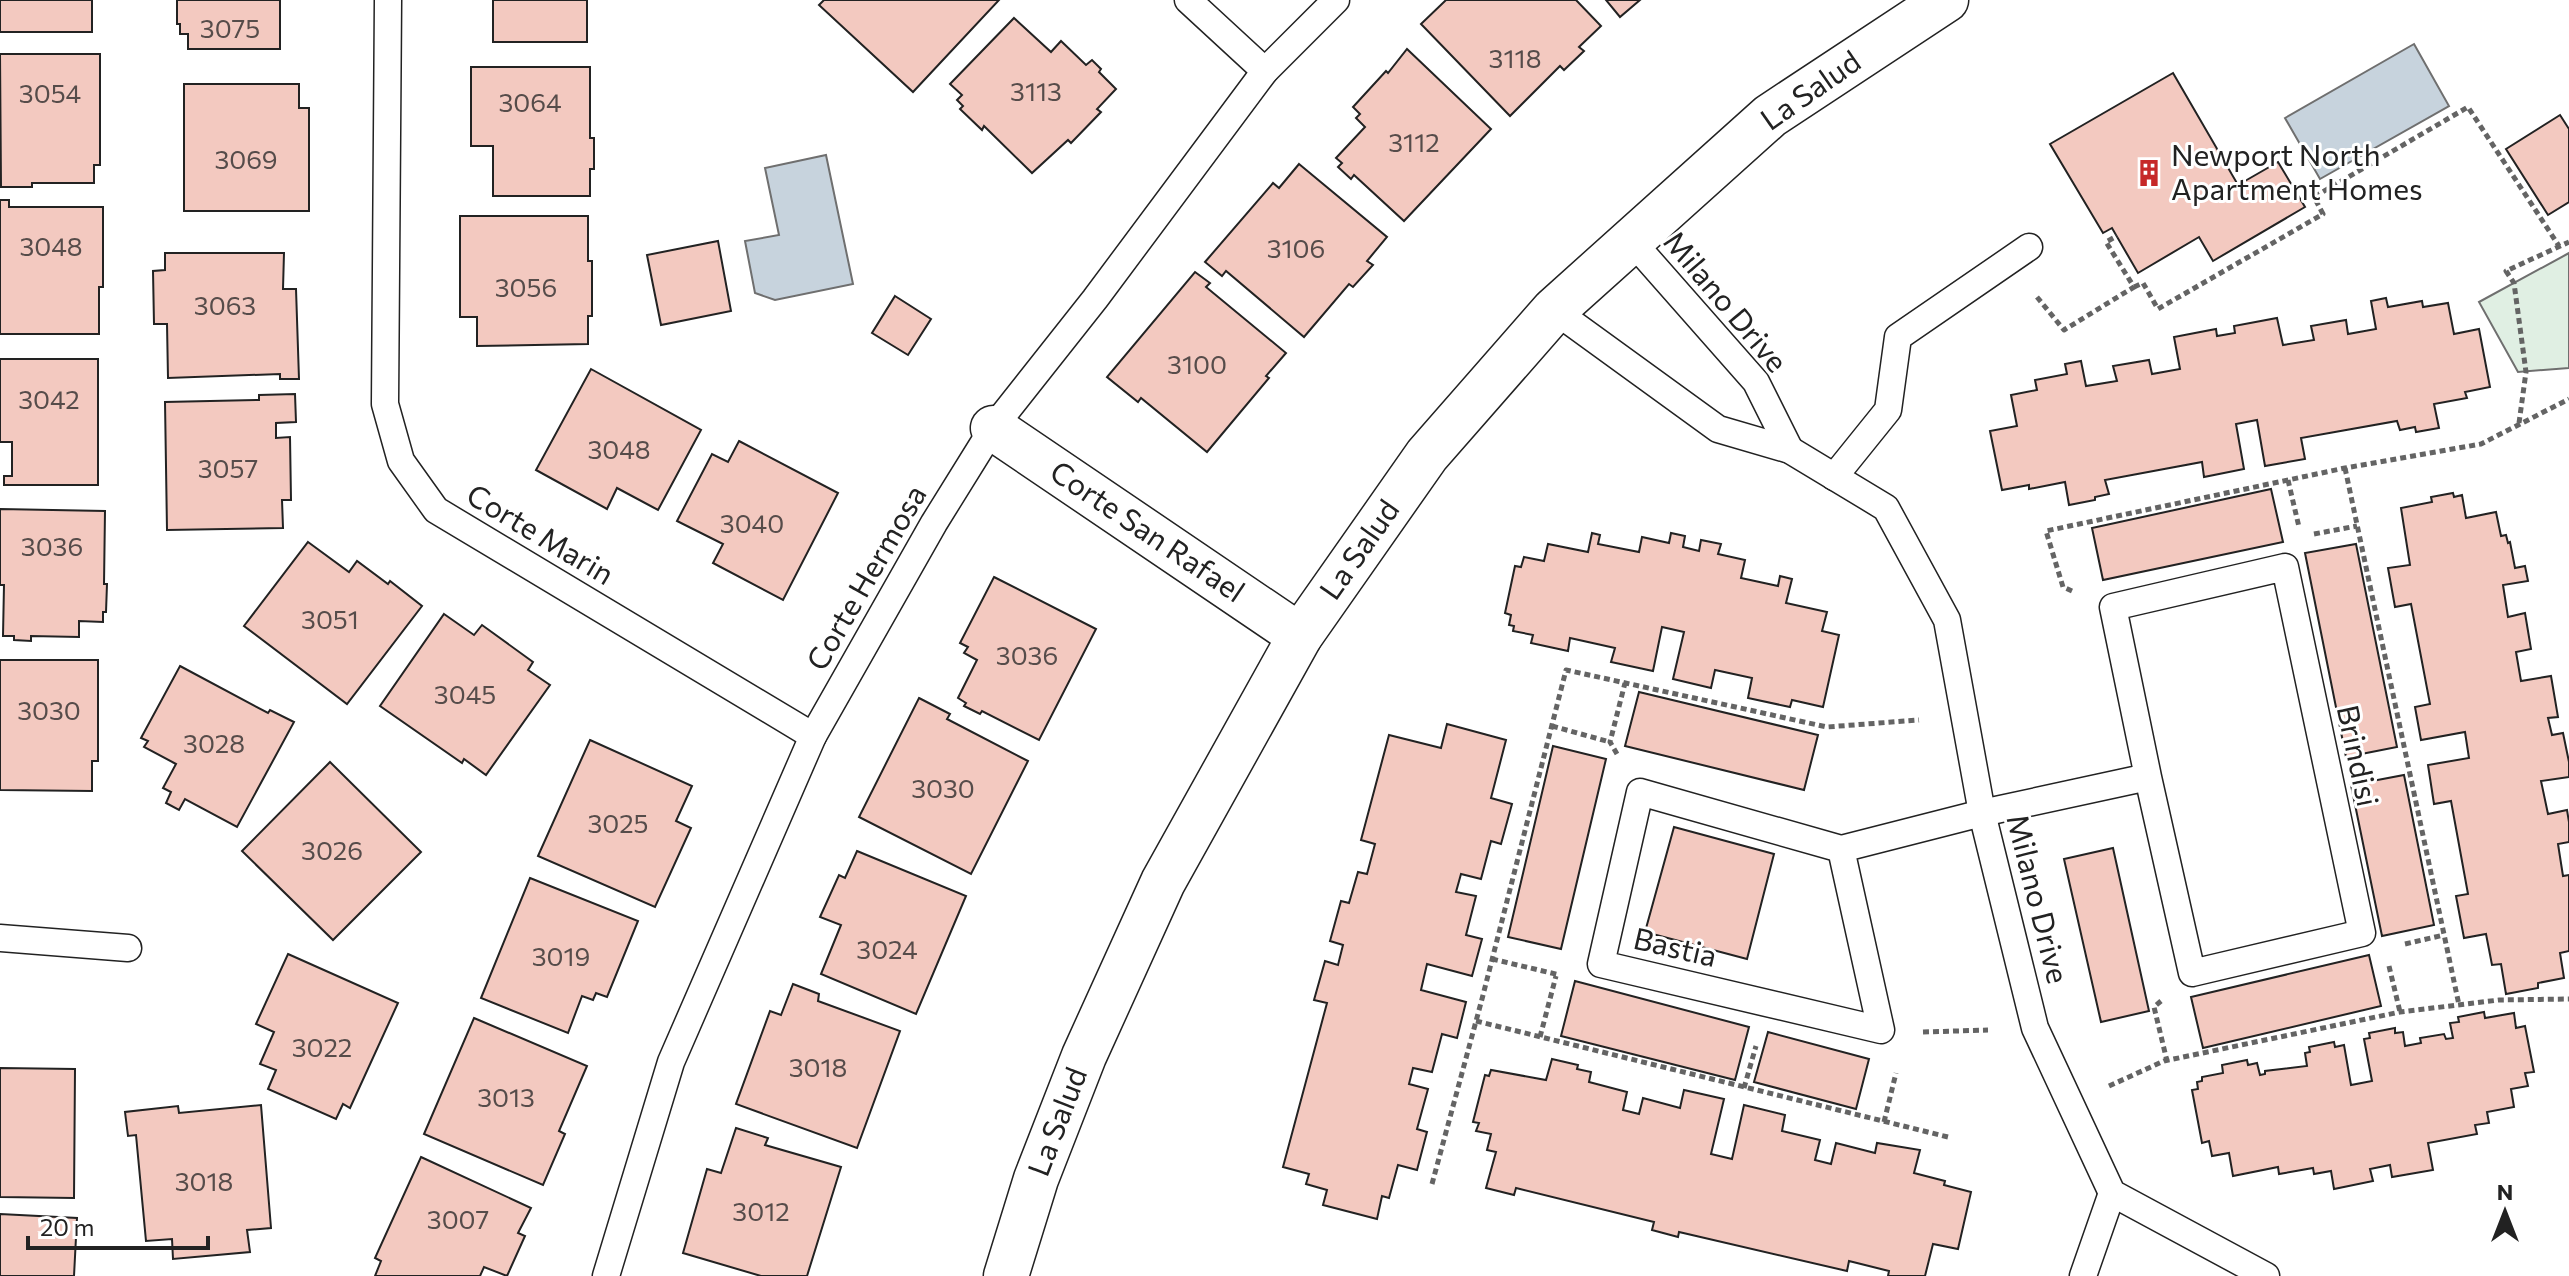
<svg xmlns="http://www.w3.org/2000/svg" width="2569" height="1276" font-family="Commissioner,sans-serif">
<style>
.green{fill:#e0efe3;stroke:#6f6f6f;stroke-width:2}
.water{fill:#c7d3dd;stroke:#6f6f6f;stroke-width:2}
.building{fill:#f3c9c0;stroke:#222;stroke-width:2}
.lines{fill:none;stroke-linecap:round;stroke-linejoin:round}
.lane-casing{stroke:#222;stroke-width:29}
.street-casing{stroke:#222;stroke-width:47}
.secondary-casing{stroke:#222;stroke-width:47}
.path{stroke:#646464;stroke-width:5;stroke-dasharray:6 4;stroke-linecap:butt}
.lane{stroke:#fff;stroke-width:26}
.street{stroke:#fff;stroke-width:44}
.secondary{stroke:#fff;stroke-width:44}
.labels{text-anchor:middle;stroke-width:6;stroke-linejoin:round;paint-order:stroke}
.number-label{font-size:26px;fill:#564c4a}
.street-label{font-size:30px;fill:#222;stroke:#fff}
.poi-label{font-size:30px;fill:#222;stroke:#fff;text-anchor:start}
</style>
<rect width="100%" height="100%" fill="#fff"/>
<polygon class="green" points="2569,253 2569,368 2518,372 2479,302"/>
<g class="water">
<polygon points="2414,44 2449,106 2320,179 2285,118"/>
<polygon points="826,155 853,284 775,300 755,293 745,241 779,235 765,168"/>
</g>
<g class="building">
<rect x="0" y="0" width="92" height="32"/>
<polygon points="177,0 280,0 280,49 188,49 188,34 180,34 180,24 177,24"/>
<rect x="493" y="0" width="94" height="42"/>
<polygon points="824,0 999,0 913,92 819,5"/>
<polygon points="1446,0 1576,0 1601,26 1579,47 1584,51 1564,70 1560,66 1510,116 1421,24"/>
<polygon points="1606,0 1640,0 1620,17"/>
<polygon points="1014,18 1051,52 1061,41 1086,65 1092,60 1101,69 1099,72 1116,89 1097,109 1101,112 1071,143 1068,140 1032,173 984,126 982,130 960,109 963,106 957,100 962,95 950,84"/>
<polygon points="1407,49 1491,129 1404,221 1354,175 1351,179 1338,167 1342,163 1336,158 1365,127 1356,118 1360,114 1353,107 1386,71 1388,73"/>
<polygon points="0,54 100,54 100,165 94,165 94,183 32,183 32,187 1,187"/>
<polygon points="471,67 590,67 590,138 594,138 594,169 590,169 590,196 493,196 493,146 471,146"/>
<polygon points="2173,73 2238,185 2278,162 2305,207 2213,261 2199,237 2138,273 2112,228 2103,233 2050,144"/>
<polygon points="184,84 299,84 299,108 309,108 309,211 184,211"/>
<polygon points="2560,115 2569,129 2569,202 2548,215 2506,149"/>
<polygon points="1299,164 1387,237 1367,261 1373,265 1353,287 1349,284 1304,337 1226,271 1222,276 1205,262 1273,183 1279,188"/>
<polygon points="0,200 9,200 9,207 103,207 103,287 99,287 99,334 0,334"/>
<polygon points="460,216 588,216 588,261 592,261 592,316 588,316 588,344 477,346 477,317 460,317"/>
<polygon points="718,241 731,311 661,325 647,255"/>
<polygon points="165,253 284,253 283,289 296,289 299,379 280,379 280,374 168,378 167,324 154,324 153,271 165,270"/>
<polygon points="1195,272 1210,283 1206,287 1286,353 1266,376 1269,378 1207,452 1141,398 1138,402 1107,377"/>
<polygon points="895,296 931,319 908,355 872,333"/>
<polygon points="2386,298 2388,307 2422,301 2423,307 2448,303 2454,334 2479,329 2490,387 2465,392 2467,398 2434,404 2439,428 2416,432 2415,427 2400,430 2397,421 2301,438 2305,459 2265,466 2257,420 2236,424 2244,469 2204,477 2202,462 2105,480 2109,494 2095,497 2095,500 2069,505 2065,482 2029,489 2029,485 2002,490 1990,431 2017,426 2011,395 2037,390 2035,380 2067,374 2065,364 2081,361 2086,386 2117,381 2113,366 2149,360 2152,374 2180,369 2174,337 2216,329 2217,336 2235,333 2234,326 2277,318 2283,345 2314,340 2311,326 2346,320 2348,334 2376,329 2371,301"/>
<polygon points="0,359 98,359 98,485 4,485 4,476 12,476 12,442 0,442"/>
<polygon points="591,369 701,430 658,510 617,488 607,509 536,470"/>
<polygon points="295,394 296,422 276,423 276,438 290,437 291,500 282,500 283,528 167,530 165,402 259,400 259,395"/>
<polygon points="739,441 838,493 783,600 713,563 723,544 677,521 712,454 728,462"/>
<polygon points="2271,489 2283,542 2103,580 2092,528"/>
<polygon points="2453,493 2454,497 2462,495 2466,518 2496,512 2501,536 2506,535 2508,543 2510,542 2515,568 2525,566 2528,581 2503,585 2508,617 2525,613 2531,649 2516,652 2521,681 2551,676 2558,717 2548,718 2552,735 2563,733 2569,762 2569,777 2541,781 2548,814 2567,810 2569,822 2569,842 2558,844 2563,876 2569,875 2569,951 2560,953 2564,978 2538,983 2538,988 2506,994 2501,964 2492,965 2486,934 2464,938 2456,896 2468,894 2451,801 2434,804 2428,765 2469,758 2465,732 2421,740 2415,707 2430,704 2411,604 2395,607 2388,568 2410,565 2401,508 2432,502 2431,497"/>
<polygon points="0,509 105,511 104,584 107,584 106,612 103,612 103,622 79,621 79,637 31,636 31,641 14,640 14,636 3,636 4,585 0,585"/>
<polygon points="1592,533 1600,535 1598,544 1639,552 1642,537 1669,543 1671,533 1685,536 1683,547 1699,551 1701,540 1721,544 1718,554 1745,560 1741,578 1778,586 1780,576 1792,579 1786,603 1827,612 1822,631 1839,635 1823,707 1792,700 1790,707 1748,698 1752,678 1715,670 1711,688 1673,679 1684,632 1662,627 1653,671 1611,662 1615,648 1570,638 1568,651 1531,643 1533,635 1513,631 1514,626 1509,625 1511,615 1505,613 1515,566 1521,567 1524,557 1544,561 1548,544 1588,552"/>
<polygon points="308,542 349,572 357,561 388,584 390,581 422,606 347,704 244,626"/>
<polygon points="2356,544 2397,747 2346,757 2305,553"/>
<polygon points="994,577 1096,629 1039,740 982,711 980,714 964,706 966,703 958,698 977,660 964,653 968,647 960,643"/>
<polygon points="444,614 474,635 482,625 533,662 528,670 550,685 486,775 464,759 462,763 380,706"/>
<polygon points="0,660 98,660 98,761 92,761 92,791 0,790"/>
<polygon points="180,666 268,713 270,710 294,722 237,827 185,799 179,810 166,803 171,792 163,788 176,764 144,747 148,741 141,738"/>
<polygon points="1639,692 1818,735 1804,790 1625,746"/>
<polygon points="919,698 950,714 947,719 1028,761 971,874 859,817"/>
<polygon points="1447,724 1506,740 1491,798 1512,804 1501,844 1491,841 1481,879 1461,874 1456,892 1476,896 1466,935 1482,939 1472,976 1427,964 1421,990 1466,1002 1457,1038 1442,1034 1432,1072 1413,1068 1409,1084 1428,1089 1417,1129 1427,1132 1417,1170 1398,1165 1389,1198 1382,1196 1377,1219 1323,1205 1327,1190 1306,1184 1309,1174 1283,1167 1327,1003 1314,1000 1325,961 1338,965 1343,945 1330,941 1341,901 1349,903 1358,872 1367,874 1375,844 1361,840 1389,735 1441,748"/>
<polygon points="590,740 692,786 676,821 691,828 655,907 538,856"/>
<polygon points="1553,746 1606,759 1561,949 1508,937"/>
<polygon points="330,762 421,852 333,940 242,851"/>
<polygon points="2404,775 2434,925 2382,936 2351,785"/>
<polygon points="1674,827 1774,854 1747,959 1645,932"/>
<polygon points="2113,848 2149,1011 2101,1022 2064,859"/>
<polygon points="857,851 966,896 916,1014 821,974 841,925 820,917 839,875 845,878"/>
<polygon points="530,878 638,921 607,997 596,993 593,1000 582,996 568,1033 481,998"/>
<polygon points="288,954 398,1003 350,1108 343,1104 336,1119 268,1089 276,1070 260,1064 274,1032 256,1024"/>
<polygon points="2369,955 2381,1006 2203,1048 2191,997"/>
<polygon points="1575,981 1749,1027 1735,1080 1561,1036"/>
<polygon points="793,984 819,994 818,1001 900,1031 857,1148 736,1104 770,1011 781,1015"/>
<polygon points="2484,1012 2485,1018 2514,1013 2516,1028 2525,1026 2534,1072 2525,1073 2528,1086 2511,1089 2514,1107 2487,1112 2489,1123 2475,1125 2477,1134 2428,1143 2433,1170 2392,1177 2390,1165 2370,1169 2373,1181 2334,1189 2331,1171 2314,1174 2313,1168 2279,1174 2278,1167 2233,1176 2229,1153 2212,1156 2209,1141 2202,1143 2192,1090 2198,1089 2197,1082 2202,1081 2202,1077 2223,1073 2222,1065 2247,1060 2248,1065 2257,1063 2260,1075 2265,1074 2265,1071 2307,1066 2305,1053 2310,1052 2309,1047 2334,1042 2335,1047 2344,1045 2351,1085 2372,1081 2364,1039 2370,1038 2369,1033 2395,1028 2395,1033 2403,1032 2405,1046 2421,1043 2420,1038 2444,1034 2446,1039 2453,1038 2450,1023 2459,1022 2458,1017"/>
<polygon points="474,1018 587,1066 559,1131 565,1134 543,1185 424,1134"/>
<polygon points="1768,1032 1869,1059 1856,1109 1754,1082"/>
<polygon points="1552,1059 1578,1065 1577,1069 1591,1072 1589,1082 1627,1092 1623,1110 1639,1114 1643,1098 1680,1108 1684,1090 1724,1099 1711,1154 1732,1159 1744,1105 1785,1115 1782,1131 1820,1140 1815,1160 1831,1164 1836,1143 1875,1153 1877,1143 1920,1150 1914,1173 1945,1181 1944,1185 1971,1192 1958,1249 1933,1244 1925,1276 1888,1276 1889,1271 1849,1261 1847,1271 1679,1232 1678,1237 1652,1230 1654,1222 1516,1188 1514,1195 1486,1188 1496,1152 1487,1150 1491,1134 1476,1131 1479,1123 1473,1122 1485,1075 1489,1076 1491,1070 1546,1080"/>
<polygon points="0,1068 75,1069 74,1198 0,1197"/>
<polygon points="261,1105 271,1228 247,1230 250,1252 173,1259 172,1239 146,1241 136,1135 128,1136 125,1112 178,1106 179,1113"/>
<polygon points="736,1128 768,1138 765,1145 841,1167 807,1276 761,1276 683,1253 707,1169 721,1173"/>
<polygon points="421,1157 531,1208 518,1233 525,1236 507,1276 484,1267 480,1276 375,1276 381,1261 375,1258"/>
<polygon points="0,1214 77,1218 74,1276 0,1276"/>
</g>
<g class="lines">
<g class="lane-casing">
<g id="lane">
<polyline points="388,0 385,404 401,461 436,510 813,736"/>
<polyline points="1188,0 1265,71"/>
<polyline points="1630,239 1756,382 1790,450"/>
<polyline points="1554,310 1718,429 1790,450 1886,508 1947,620 1982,813 2035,1028 2112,1193 2266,1276"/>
<polyline points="1834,477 1888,410 1898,337 2029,247"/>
<polyline points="1841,849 1881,1030 1601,964 1640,792 1841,849 1982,813 2148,777 2192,973 2362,933 2285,567 2113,607 2148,777"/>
<polyline points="0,938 128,948"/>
<polyline points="606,1276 671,1062 813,736 934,523 993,428 1095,299 1265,71 1336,0"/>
<polyline points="2083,1276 2112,1193"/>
</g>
</g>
<g class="street-casing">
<polyline id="street" points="993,428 1300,636"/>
</g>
<g class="secondary-casing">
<polyline id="secondary" points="1006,1276 1036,1179 1084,1056 1163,882 1300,636 1427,455 1554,310 1770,116 1946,0"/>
</g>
<g class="path">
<polyline points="2134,287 2143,283 2158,309 2323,214 2314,197 2468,107 2559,246"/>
<polyline points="2037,297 2064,330 2134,287 2106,242 2117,236"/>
<polyline points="2519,423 2526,372 2514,283 2506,271 2569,242"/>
<polyline points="2345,468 2459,1005"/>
<polyline points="2288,480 2299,527"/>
<polyline points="2314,534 2357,526"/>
<polyline points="2072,591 2063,587 2046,531 2345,468 2481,444 2569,399"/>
<polyline points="1552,726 1610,742"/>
<polyline points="1617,754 1610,742 1625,683"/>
<polyline points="2405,944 2444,935"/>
<polyline points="1492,959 1560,975"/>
<polyline points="2389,966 2400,1012"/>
<polyline points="2161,1001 2154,1007 2167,1061"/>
<polyline points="1476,1021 1948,1137"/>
<polyline points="1923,1032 1988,1030"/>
<polyline points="1540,1037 1556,976"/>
<polyline points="2109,1086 2164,1061 2400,1012 2499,1000 2569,999"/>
<polyline points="1744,1088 1756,1046"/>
<polyline points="1884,1122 1896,1073"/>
<polyline points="1432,1184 1482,999 1566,670 1827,727 1919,720"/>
</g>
<use href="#lane" class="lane"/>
<use href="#street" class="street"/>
<use href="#secondary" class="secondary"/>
</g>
<defs>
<g id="building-bare" transform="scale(2.16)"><path d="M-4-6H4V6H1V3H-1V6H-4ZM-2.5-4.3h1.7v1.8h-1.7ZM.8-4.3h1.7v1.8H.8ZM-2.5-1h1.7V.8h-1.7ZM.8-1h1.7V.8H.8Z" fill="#c62828" stroke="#fff" stroke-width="2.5" paint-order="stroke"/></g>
</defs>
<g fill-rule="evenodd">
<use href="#building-bare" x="2149" y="173"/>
</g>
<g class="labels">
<g class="number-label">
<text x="230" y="38">3075</text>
<text x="1515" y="68">3118</text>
<text x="1036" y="101">3113</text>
<text x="50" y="103">3054</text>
<text x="530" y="112">3064</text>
<text x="1414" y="152">3112</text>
<text x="246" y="169">3069</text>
<text x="51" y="256">3048</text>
<text x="1296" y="258">3106</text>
<text x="526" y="297">3056</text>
<text x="225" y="315">3063</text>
<text x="1197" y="374">3100</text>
<text x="49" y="409">3042</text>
<text x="619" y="459">3048</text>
<text x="228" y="478">3057</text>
<text x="752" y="533">3040</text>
<text x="52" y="556">3036</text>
<text x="330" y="629">3051</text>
<text x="1027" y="665">3036</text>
<text x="465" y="704">3045</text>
<text x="49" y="720">3030</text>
<text x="214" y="753">3028</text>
<text x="943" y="798">3030</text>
<text x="618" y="833">3025</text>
<text x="332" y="860">3026</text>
<text x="887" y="959">3024</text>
<text x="561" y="966">3019</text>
<text x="322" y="1057">3022</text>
<text x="818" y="1077">3018</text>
<text x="506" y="1107">3013</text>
<text x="204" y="1191">3018</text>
<text x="761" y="1221">3012</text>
<text x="458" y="1229">3007</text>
</g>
<g class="street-label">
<text transform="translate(1811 91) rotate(-35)" y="10">La Salud</text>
<text transform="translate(1725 302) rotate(50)" y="10">Milano Drive</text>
<text transform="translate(1147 532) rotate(34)" y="10">Corte San Rafael</text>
<text transform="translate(540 535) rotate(31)" y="10">Corte Marin</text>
<text transform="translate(1360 550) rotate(-55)" y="10">La Salud</text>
<text transform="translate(867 578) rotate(-60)" y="10">Corte Hermosa</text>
<text transform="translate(2357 756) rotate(78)" y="10">Brindisi</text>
<text transform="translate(2037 899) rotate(76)" y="10">Milano Drive</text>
<text transform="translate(1675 948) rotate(13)" y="10">Bastia</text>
<text transform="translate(1058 1122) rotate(-69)" y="10">La Salud</text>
</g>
<g class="poi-label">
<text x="2171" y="166">Newport North<tspan x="2171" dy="34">Apartment Homes</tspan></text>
</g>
</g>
<g transform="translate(2505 1212)" stroke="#ffffff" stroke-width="6" paint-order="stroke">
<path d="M0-6L14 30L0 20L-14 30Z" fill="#222222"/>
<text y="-12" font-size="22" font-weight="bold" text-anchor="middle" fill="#222222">N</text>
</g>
<path d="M28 1236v12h180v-12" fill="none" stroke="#222222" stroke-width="4"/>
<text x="40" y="1236" font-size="24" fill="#222222" stroke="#ffffff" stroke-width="6" paint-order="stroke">20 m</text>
</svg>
